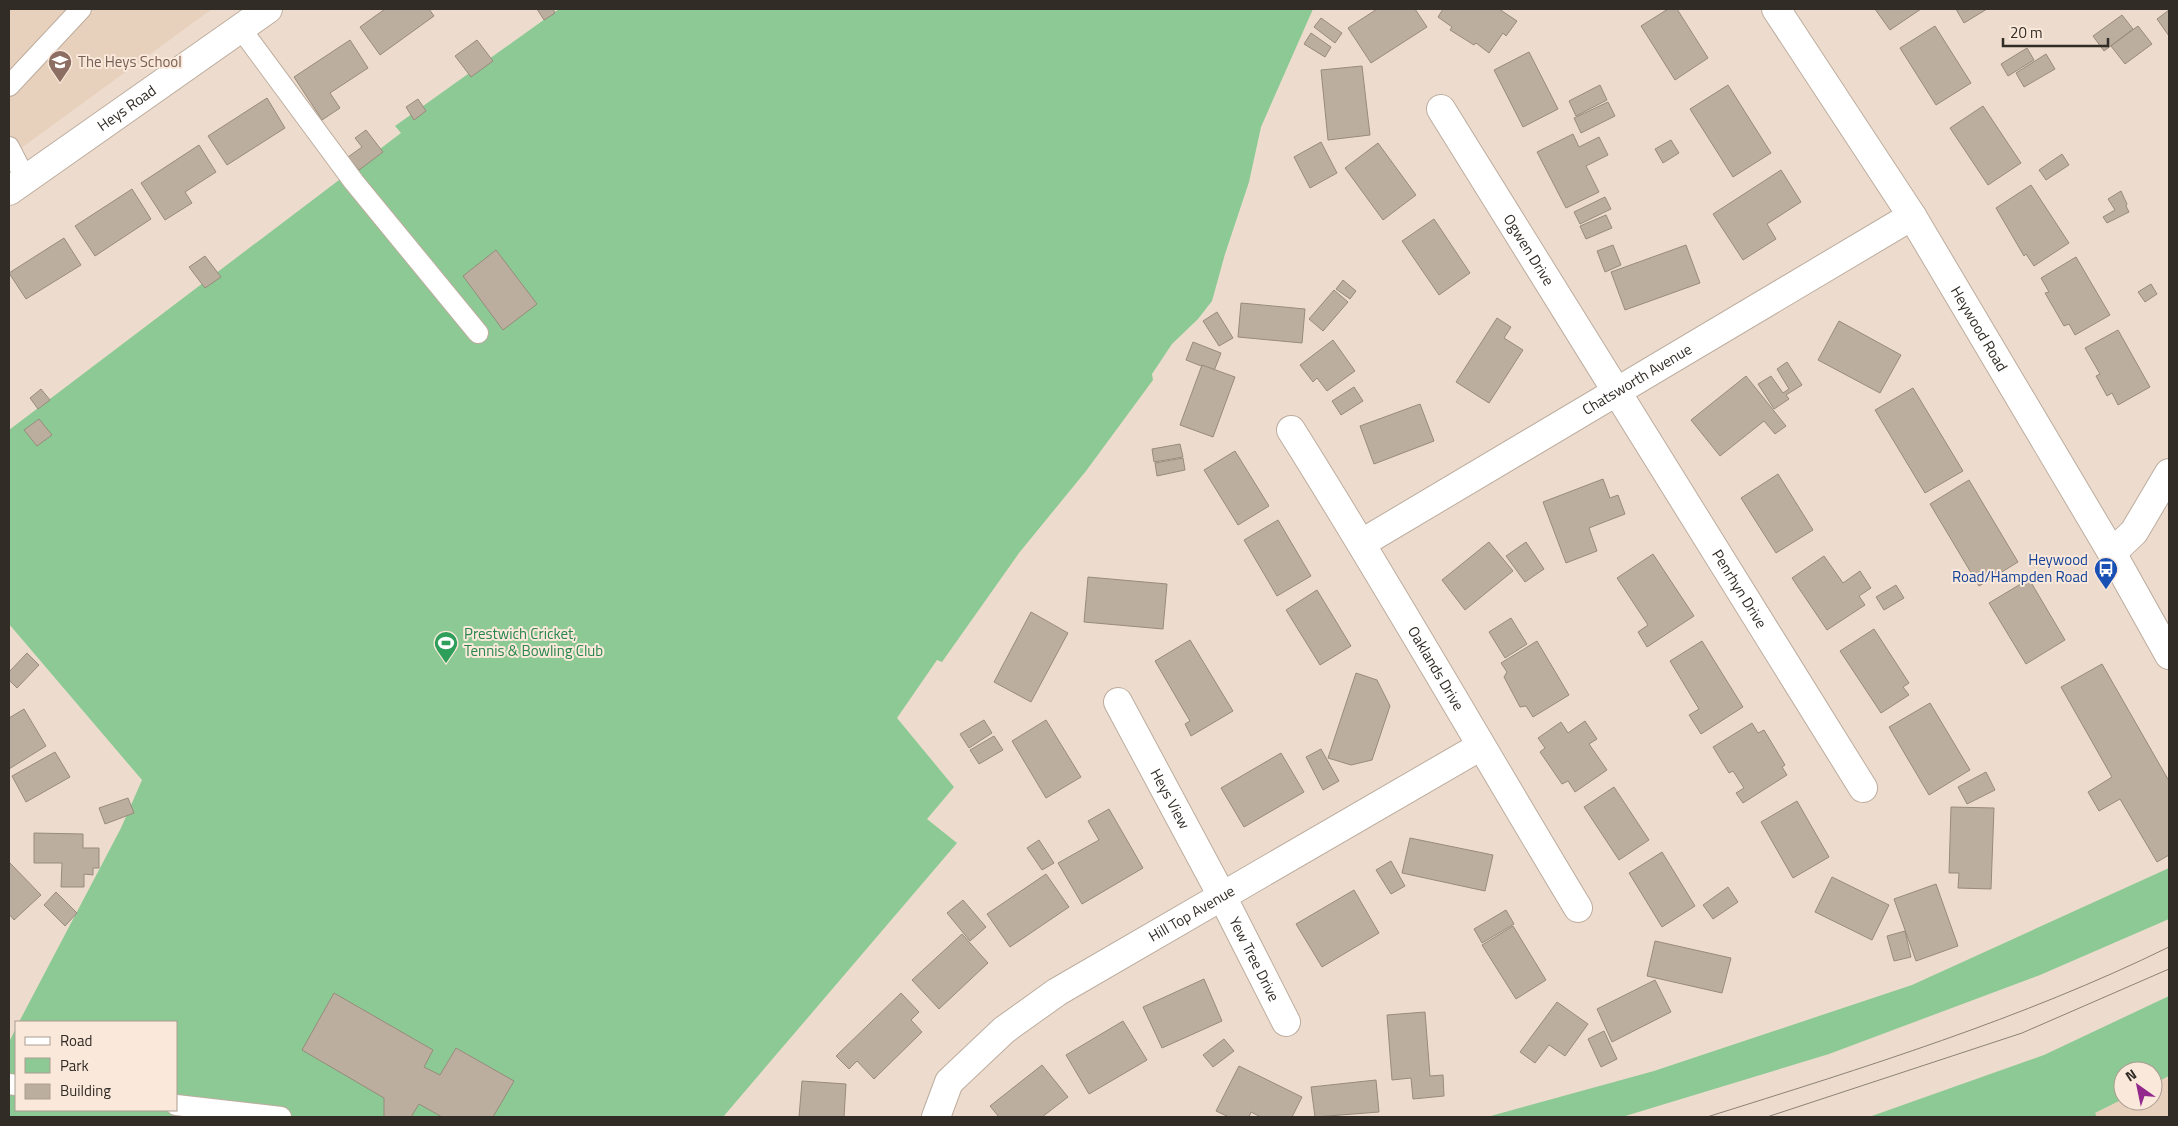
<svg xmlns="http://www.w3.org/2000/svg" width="2178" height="1126" font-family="'Titillium Web',sans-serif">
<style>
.built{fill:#e7d0bc}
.green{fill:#8cc994}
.building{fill:#bbae9e;stroke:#988b7c}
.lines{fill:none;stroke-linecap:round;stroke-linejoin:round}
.lane-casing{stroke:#bdad9f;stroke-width:22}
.street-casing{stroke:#bdad9f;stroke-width:30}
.lane{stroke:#fff;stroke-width:20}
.street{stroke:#fff;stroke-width:28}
.tram{stroke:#8c8177;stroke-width:1}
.labels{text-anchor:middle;stroke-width:4;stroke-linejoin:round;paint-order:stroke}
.education-label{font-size:15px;fill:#785e54;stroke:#fae9da;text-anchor:start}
.street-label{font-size:15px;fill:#322c26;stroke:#fae9da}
.transit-label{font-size:15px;fill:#164399;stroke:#fae9da;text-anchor:end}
.leisure-label{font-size:15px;fill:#27864d;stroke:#fae9da;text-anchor:start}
</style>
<rect width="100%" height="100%" fill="#eddccd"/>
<g class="built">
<polygon points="9,9 212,9 9,157"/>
<polygon points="2169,1076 2169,1117 2097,1117 2095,1113 2123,1099 2123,1101 2153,1101 2153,1084"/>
</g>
<g class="green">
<polygon points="559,9 1313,9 1261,127 1249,182 1225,254 1212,301 1198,319 1172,344 1152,374 1153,380 1086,471 1019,553 942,662 937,660 897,718 954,787 927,819 957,843 723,1117 9,1117 9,1042 16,1028 16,1110 176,1110 176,1022 19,1022 121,828 142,780 9,624 9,430 401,133 395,126"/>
<polygon points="2169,868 2169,919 2040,975 1829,1054 1622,1117 1487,1117 1654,1071 1912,985"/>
<polygon points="2169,996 2169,1076 2153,1084 2153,1071 2123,1071 2123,1099 2095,1113 2097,1117 1869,1117 2044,1055"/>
</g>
<g class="building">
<polygon points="385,9 429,9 434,16 380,55 360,27"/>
<polygon points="537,9 553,9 555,13 544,20"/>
<polygon points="1377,9 1415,9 1427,27 1371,63 1348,28"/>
<polygon points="1443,9 1499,9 1517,21 1506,36 1503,33 1489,53 1476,43 1474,45 1450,30 1452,27 1438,17"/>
<polygon points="1668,9 1677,9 1708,58 1675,80 1641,26"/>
<polygon points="1875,9 1921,9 1890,30"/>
<polygon points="1956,9 1987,9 1964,23"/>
<polygon points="2169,10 2169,36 2157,19"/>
<polygon points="2122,15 2133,29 2104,51 2093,36"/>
<polygon points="1321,18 1342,33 1335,43 1314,27"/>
<polygon points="1935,26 1971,83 1936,105 1900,48"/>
<polygon points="2138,26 2152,44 2125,64 2111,46"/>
<polygon points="1311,33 1331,47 1325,57 1304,44"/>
<polygon points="350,40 368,68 330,93 340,108 322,120 294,77"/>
<polygon points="477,40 493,61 471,77 455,56"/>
<polygon points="2027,48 2034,60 2008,76 2001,64"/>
<polygon points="1529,52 1558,109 1523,127 1494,70"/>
<polygon points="2046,54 2055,69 2024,87 2016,73"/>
<polygon points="1362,66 1370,135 1328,140 1321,70"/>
<polygon points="1600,85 1607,100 1576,116 1569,101"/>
<polygon points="1728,85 1771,153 1733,177 1690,109"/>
<polygon points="267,98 285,128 227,165 208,136"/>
<polygon points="418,99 426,111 414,120 406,107"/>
<polygon points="1608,102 1615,116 1581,133 1574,118"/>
<polygon points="1983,106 2021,163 1988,185 1950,128"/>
<polygon points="366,130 383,152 359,170 348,157 362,147 355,138"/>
<polygon points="1573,134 1579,147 1599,137 1608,155 1586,166 1599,192 1566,208 1537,152"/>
<polygon points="1671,140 1679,153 1663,163 1655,149"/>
<polygon points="1321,142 1337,173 1310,188 1294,157"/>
<polygon points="1378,143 1416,195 1383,220 1345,168"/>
<polygon points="199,145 216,172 185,192 192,203 165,220 141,183"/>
<polygon points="2062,154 2069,165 2046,180 2039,170"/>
<polygon points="1781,170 1801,202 1767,224 1776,239 1743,260 1713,214"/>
<polygon points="2031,185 2069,243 2034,266 2026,254 2024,256 1996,208"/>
<polygon points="132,189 151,219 95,256 75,226"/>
<polygon points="2121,191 2127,204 2126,206 2129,212 2107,223 2103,217 2115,210 2108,199"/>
<polygon points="1605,197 1611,209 1580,224 1574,212"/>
<polygon points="1606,215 1612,228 1586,239 1580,226"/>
<polygon points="1434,219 1470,273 1439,295 1402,241"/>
<polygon points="64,238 81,265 26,299 9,273"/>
<polygon points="1613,245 1621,265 1605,272 1597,251"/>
<polygon points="1686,245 1700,283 1625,310 1611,272"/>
<polygon points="496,250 537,304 503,330 463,276"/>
<polygon points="205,256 221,277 205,288 189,267"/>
<polygon points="2076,257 2110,315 2075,335 2069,324 2064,326 2045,293 2049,292 2041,278"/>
<polygon points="1343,280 1356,291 1350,299 1336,289"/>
<polygon points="2151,284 2157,294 2145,302 2138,292"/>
<polygon points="1334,290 1348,302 1323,331 1309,319"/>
<polygon points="1241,303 1305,309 1302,343 1238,337"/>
<polygon points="1217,312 1233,338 1219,346 1203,321"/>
<polygon points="1497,318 1511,327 1504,338 1523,350 1489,403 1456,382"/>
<polygon points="1839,321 1901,355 1880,393 1818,360"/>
<polygon points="2118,330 2150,387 2118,405 2112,393 2107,396 2096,376 2100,374 2085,348"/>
<polygon points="1333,340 1355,371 1327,391 1317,378 1313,382 1300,365"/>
<polygon points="1193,342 1221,353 1214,371 1186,360"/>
<polygon points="1787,362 1802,385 1786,395 1789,399 1774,409 1758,384 1771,376 1783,393 1789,389 1777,369"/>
<polygon points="1202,365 1235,377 1213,437 1180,425"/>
<polygon points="1746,376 1786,426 1775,434 1764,421 1720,456 1691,420"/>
<polygon points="1354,387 1363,401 1341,415 1332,401"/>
<polygon points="1913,388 1963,471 1925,493 1875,410"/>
<polygon points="41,389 50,400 38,409 30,398"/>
<polygon points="1420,404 1434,441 1374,464 1360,426"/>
<polygon points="39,419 52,435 37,446 24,430"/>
<polygon points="1180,444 1183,457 1154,462 1152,449"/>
<polygon points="1235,451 1269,506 1238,525 1204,470"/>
<polygon points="1183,458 1185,470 1157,476 1155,463"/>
<polygon points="1778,474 1813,530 1776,553 1741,498"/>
<polygon points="1603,479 1610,498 1618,495 1625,514 1589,528 1597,551 1566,563 1543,502"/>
<polygon points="1969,480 2018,562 1979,586 1930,504"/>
<polygon points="1278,520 1311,576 1277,596 1244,540"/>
<polygon points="1489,542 1513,571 1465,610 1442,580"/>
<polygon points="1526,542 1544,569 1525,582 1506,556"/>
<polygon points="1653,554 1694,616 1647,647 1638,632 1648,625 1617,578"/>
<polygon points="1824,556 1843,583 1860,571 1871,588 1859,596 1865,605 1827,630 1792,578"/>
<polygon points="1088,577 1167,584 1163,629 1084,622"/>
<polygon points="2029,579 2065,640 2026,664 1989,603"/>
<polygon points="1896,585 1904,598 1884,610 1876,597"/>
<polygon points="1317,590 1351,646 1320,665 1286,610"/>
<polygon points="1031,612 1068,633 1031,702 994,682"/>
<polygon points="1511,618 1527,644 1505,658 1489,632"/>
<polygon points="1874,629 1909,683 1903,687 1909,695 1881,713 1840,651"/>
<polygon points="1190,640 1233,711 1191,736 1185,724 1190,721 1155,661"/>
<polygon points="1537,641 1569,695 1533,717 1526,706 1520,707 1504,677 1507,672 1501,663"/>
<polygon points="1702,641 1743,707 1701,734 1689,715 1699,709 1670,661"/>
<polygon points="27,653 39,665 17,688 9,680 9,672"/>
<polygon points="2102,664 2169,781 2169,855 2157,862 2120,799 2099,811 2088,792 2112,777 2061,687"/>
<polygon points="1356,673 1377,680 1390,706 1372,760 1351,765 1328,758"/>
<polygon points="1930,703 1970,770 1929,795 1889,727"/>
<polygon points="24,709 46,746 9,769 9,718"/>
<polygon points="984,720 992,733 969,748 960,734"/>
<polygon points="1046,720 1081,777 1046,798 1012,741"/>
<polygon points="1585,721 1597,739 1589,744 1607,770 1575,792 1568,781 1562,784 1540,752 1545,748 1538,738 1561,722 1568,733"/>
<polygon points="1752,723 1758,733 1764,730 1785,765 1782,767 1787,775 1743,803 1736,793 1744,788 1733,771 1729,773 1713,747"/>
<polygon points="994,736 1003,750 979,764 970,750"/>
<polygon points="1321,749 1339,781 1323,790 1306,757"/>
<polygon points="55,752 70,777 26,802 12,776"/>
<polygon points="1281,753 1304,792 1244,827 1221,788"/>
<polygon points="1986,772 1995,790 1967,804 1958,787"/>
<polygon points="1614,787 1649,840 1619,860 1584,807"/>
<polygon points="128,798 134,813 105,824 99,808"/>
<polygon points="1797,801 1829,857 1793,878 1761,822"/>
<polygon points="1951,807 1994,808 1991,889 1958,888 1959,873 1949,873"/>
<polygon points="1109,809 1143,868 1082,904 1058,863 1099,840 1088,821"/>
<polygon points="34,833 83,834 83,848 99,848 99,868 93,868 93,875 84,874 84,887 61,887 62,863 34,863"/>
<polygon points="1410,838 1493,855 1485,891 1402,873"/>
<polygon points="1039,840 1054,863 1042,870 1027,848"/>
<polygon points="1662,852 1695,906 1662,927 1629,873"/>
<polygon points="1391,861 1405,886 1391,894 1376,870"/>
<polygon points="9,862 41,895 14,920 9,914"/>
<polygon points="1046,874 1069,907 1010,947 987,914"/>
<polygon points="1832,877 1889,905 1872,940 1815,912"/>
<polygon points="1936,884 1958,946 1916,961 1894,899"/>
<polygon points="1728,887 1738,902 1713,919 1703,905"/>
<polygon points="1354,890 1379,933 1322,967 1296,924"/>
<polygon points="56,892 77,913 65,926 44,905"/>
<polygon points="963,900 986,927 970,941 947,913"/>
<polygon points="1506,910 1514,924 1482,943 1474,929"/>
<polygon points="1513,926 1546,980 1516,999 1482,945"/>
<polygon points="1905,931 1911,957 1894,961 1887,936"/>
<polygon points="962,934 988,963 939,1009 912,980"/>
<polygon points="1655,941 1731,958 1722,993 1647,976"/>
<polygon points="1204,979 1222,1021 1162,1048 1143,1007"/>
<polygon points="1655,980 1671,1012 1612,1042 1597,1009"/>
<polygon points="334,993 433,1050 424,1067 440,1075 456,1048 514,1081 493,1117 442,1117 419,1104 411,1117 384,1117 384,1098 302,1050"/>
<polygon points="901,993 919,1012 911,1020 922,1032 874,1079 857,1061 849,1069 836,1056"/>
<polygon points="1557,1002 1588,1024 1565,1056 1549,1045 1535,1063 1520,1052"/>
<polygon points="1425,1012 1430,1076 1443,1075 1444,1096 1413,1099 1411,1078 1392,1080 1387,1015"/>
<polygon points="1123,1021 1147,1060 1089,1094 1066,1055"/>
<polygon points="1604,1031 1617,1059 1601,1067 1588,1039"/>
<polygon points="1224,1039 1234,1051 1213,1067 1203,1055"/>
<polygon points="1042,1065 1068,1097 1042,1117 999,1117 990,1106"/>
<polygon points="1239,1066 1302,1097 1292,1117 1261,1117 1251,1112 1249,1117 1229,1117 1216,1111"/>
<polygon points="1376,1080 1379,1112 1315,1117 1311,1087"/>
<polygon points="802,1081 846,1084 844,1117 799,1117"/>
</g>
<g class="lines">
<g class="lane-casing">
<g id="lane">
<polyline points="241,29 354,182 478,333"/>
<polyline points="9,86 81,9"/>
<polyline points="9,147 26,180"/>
<polyline points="9,1084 16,1085"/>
<polyline points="176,1105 281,1117"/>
</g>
</g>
<g class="street-casing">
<g id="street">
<path id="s1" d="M1776 9 1912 216 2112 553 2169 655"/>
<path id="s2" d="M1441 109 1863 788"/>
<path id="s3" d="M9 191 268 9"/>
<path id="s4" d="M1291 430C1390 587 1482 749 1578 908"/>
<path id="s5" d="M1362 543 1912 216"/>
<polyline points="2112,553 2134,532 2169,473"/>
<path id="s6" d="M1118 702 1222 896 1286 1022"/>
<path id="s7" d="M936 1117 949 1082 1004 1030 1057 992 1481 746"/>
</g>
</g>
<use href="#lane" class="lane"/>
<use href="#street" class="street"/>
<g class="tram">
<path d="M1707 1117C1863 1068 2022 1019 2169 947"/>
<polyline points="1767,1117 2022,1033 2169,969"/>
</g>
</g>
<defs>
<g id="school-pin" transform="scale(1.25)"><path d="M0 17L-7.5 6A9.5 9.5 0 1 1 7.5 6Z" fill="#8d6e63" stroke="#fae9da"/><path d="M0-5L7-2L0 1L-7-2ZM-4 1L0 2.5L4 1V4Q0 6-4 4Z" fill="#fff"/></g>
<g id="bus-pin" transform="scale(1.25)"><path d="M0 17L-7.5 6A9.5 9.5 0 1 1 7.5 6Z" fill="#1a4fb4" stroke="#fae9da"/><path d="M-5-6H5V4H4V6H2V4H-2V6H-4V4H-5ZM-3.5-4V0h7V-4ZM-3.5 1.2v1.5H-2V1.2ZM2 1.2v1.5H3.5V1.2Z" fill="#fff"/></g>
<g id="stadium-pin" transform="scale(1.25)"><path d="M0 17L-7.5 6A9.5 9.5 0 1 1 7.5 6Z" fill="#2e9e5b" stroke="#fae9da"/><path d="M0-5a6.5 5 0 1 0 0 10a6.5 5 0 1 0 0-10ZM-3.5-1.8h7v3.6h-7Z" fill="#fff"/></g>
</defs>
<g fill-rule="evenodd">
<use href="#school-pin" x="60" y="62"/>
<use href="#bus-pin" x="2106" y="569"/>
<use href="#stadium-pin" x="446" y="643"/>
</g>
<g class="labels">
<g class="education-label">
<text x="78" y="67">The Heys School</text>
</g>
<g class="street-label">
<text dy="5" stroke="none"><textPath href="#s3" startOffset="144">Heys Road</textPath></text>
<text dy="5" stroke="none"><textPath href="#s2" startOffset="166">Ogwen Drive</textPath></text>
<text dy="5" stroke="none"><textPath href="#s1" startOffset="379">Heywood Road</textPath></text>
<text dy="5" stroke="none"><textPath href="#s5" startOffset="320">Chatsworth Avenue</textPath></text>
<text dy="5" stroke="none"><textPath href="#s2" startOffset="565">Penrhyn Drive</textPath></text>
<text dy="5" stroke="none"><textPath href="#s4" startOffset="279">Oaklands Drive</textPath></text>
<text dy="5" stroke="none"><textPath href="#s6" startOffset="110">Heys View</textPath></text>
<text dy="5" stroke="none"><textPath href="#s7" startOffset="334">Hill Top Avenue</textPath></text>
<text dy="5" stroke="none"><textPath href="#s6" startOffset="291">Yew Tree Drive</textPath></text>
</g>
<g class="transit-label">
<text x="2088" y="565">Heywood<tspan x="2088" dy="17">Road/Hampden Road</tspan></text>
</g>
<g class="leisure-label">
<text x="464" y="639">Prestwich Cricket,<tspan x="464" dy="17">Tennis &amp; Bowling Club</tspan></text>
</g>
</g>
<rect width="2178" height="1126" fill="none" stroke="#322c26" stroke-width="20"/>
<rect x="15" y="1021" width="162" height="90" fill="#fae9da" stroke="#aa9d92"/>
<rect x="25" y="1037" width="25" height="8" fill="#ffffff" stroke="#aa9d92"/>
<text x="60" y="1046" font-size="15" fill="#322c26">Road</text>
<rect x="25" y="1058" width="25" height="15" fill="#8cc994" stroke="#aa9d92"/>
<text x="60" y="1071" font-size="15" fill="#322c26">Park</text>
<rect x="25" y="1084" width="25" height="15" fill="#bbae9e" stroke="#aa9d92"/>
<text x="60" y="1096" font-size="15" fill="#322c26">Building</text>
<g transform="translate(2138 1086) rotate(327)"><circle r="24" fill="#fae9da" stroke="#aa9d92"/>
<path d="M0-4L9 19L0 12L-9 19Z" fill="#93298c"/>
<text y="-8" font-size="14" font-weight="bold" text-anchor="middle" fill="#322c26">N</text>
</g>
<path d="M2003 38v8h105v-8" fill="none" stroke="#322c26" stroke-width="2.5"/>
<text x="2010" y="38" font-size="15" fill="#322c26" stroke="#fae9da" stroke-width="4" paint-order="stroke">20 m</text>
</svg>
